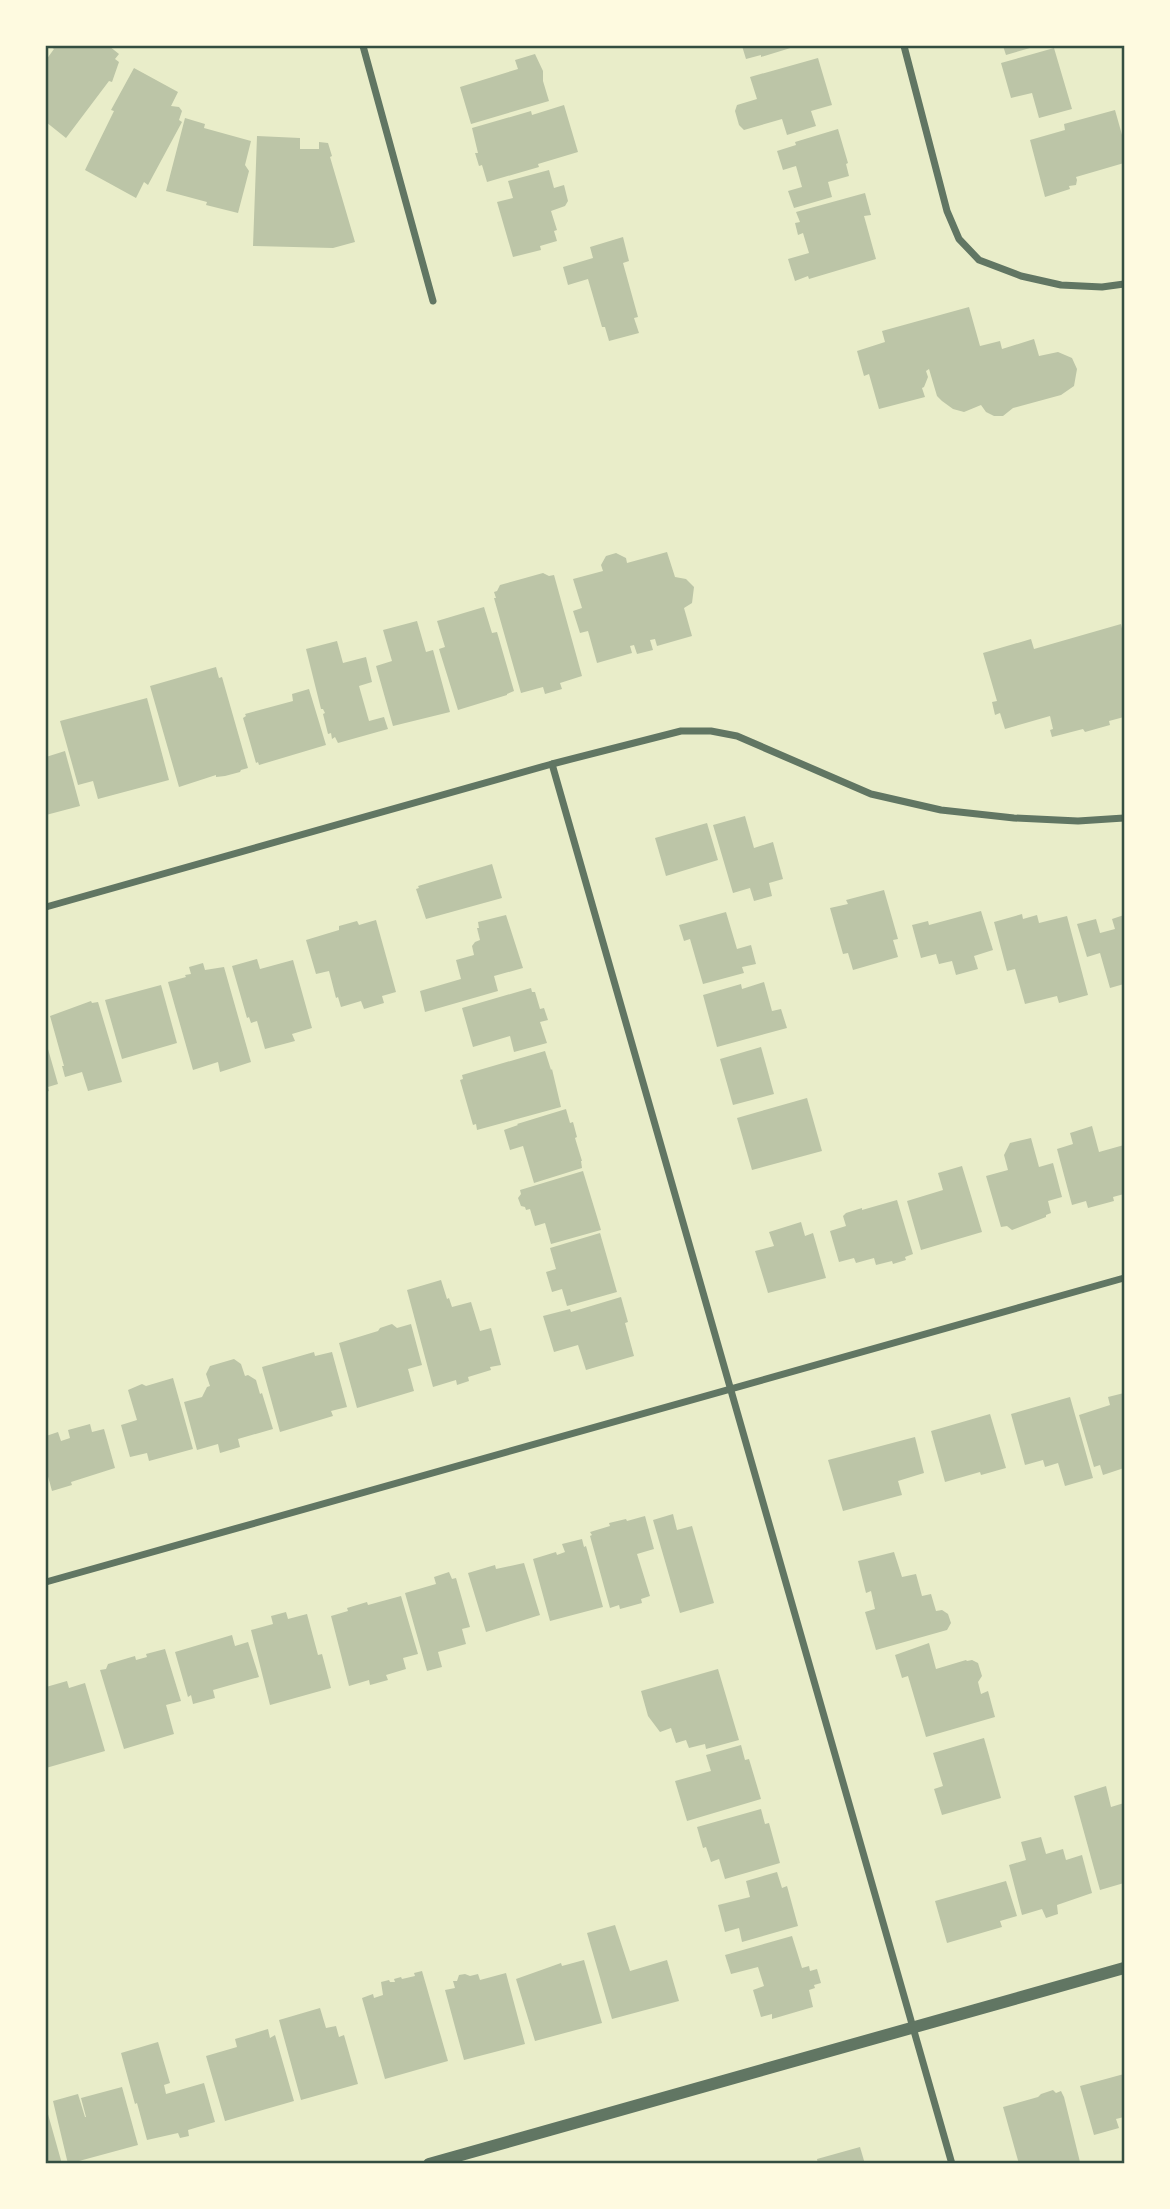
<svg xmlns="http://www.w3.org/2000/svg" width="1170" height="2209" font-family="Barlow,sans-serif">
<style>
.building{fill:#bcc5a7}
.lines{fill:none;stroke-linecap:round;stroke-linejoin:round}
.minor{stroke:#617663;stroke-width:7}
.tertiary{stroke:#617663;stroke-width:12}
.neatline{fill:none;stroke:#344e41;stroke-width:2.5}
</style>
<rect width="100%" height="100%" fill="#e9edc9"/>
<g class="building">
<polygon points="49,46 109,46 119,54 115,59 119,62 112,82 109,81 66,138 46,122 46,60 54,49"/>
<polygon points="742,46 797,46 761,57 761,55 746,59"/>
<polygon points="1003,46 1037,46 1006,55"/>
<polygon points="1054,48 1072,109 1039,118 1032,93 1011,98 1001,63"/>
<polygon points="535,54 543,71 543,81 549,101 471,124 460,87 518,69 515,60"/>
<polygon points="818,58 832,105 811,111 816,126 787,135 782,119 744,130 739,125 735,111 737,105 757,99 750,77"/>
<polygon points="134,68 178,92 171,106 179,107 182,111 179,120 182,122 148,185 144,182 136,198 85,170 114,111 111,110"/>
<polygon points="564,105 578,152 538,164 539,167 487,182 482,165 479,166 475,153 478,153 472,128 531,111 532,115"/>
<polygon points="1115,110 1124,142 1124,163 1076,177 1077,180 1076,185 1069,186 1070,189 1045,197 1030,140 1065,130 1064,124"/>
<polygon points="185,118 205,124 204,128 251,141 245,165 249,171 238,213 206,205 207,202 166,191"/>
<polygon points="838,129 848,163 846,164 849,176 828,182 832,197 794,208 788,191 802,187 796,166 783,170 777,151 796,145 795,142"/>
<polygon points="257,136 300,138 300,149 319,149 319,142 328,143 332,156 330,157 355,242 333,248 253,246"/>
<polygon points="549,170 554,188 564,185 568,201 565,206 551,211 557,230 554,231 557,241 540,246 541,250 513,257 497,202 513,198 508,181"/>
<polygon points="865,193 871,215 864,216 876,259 809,279 808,276 795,281 788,259 809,253 803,233 798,235 795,223 800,222 796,212"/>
<polygon points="623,237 629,261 623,263 638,317 634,318 639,333 609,341 605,327 602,327 588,279 568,285 563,267 593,258 590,247"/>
<polygon points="969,307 980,346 1000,341 1002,349 1034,339 1039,356 1058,352 1072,358 1077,369 1074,386 1061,395 1013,408 1003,416 994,416 986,412 981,405 964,412 953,409 942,401 937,396 929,369 926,371 928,377 924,387 922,388 925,397 879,409 869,374 864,376 857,351 885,342 882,331"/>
<polygon points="667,552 675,577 686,579 694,587 692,603 684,608 692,636 657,646 655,639 650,640 653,650 637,654 634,645 630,646 632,653 597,663 588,631 580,633 573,611 582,608 573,579 603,571 601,565 606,556 616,553 626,558 627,563"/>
<polygon points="543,573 549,576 554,575 582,676 560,683 562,689 545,694 543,687 521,693 494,598 496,598 494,592 497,591 500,585"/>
<polygon points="484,607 492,633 497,632 514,691 507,694 507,695 458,710 439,649 445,647 437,621"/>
<polygon points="417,621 426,652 433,650 450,712 393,726 376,666 392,661 383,630"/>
<polygon points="1121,624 1124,637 1124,717 1109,721 1110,725 1085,732 1083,729 1052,737 1050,730 1053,729 1050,716 1005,729 1000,713 995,715 992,702 997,701 983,653 1031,639 1034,649"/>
<polygon points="337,641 343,663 366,657 372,682 359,686 369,721 384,717 388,729 338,743 335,737 332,739 331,733 328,734 323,714 325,713 323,709 321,709 306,649"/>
<polygon points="216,667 219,678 222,677 248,768 241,770 240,772 225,776 216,777 216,775 179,787 150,686"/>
<polygon points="309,689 326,745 259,765 258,762 256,763 243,718 246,716 245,714 293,701 292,694"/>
<polygon points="147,698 169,780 98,799 93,781 78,785 60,721"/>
<polygon points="65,751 80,806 46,815 46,757"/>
<polygon points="745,816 754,848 773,842 783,879 769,883 772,896 754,901 750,888 733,893 713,825"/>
<polygon points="707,823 718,860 666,876 655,838"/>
<polygon points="492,864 502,898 426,919 416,889 419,888 418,886"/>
<polygon points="884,890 898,939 893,940 898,957 853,970 848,953 843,954 830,908 848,904 846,900"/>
<polygon points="981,911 993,950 974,956 978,969 956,975 952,961 939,964 936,954 921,958 912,925 928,921 929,925"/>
<polygon points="726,912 737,949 751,945 756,964 742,967 744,973 703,984 690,939 684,941 679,925"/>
<polygon points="1022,914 1023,919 1037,915 1039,923 1067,916 1088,995 1059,1003 1057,996 1025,1004 1015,969 1007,971 994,922"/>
<polygon points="506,915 523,968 494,976 498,991 425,1012 420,991 461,979 456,960 474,955 472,946 475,942 480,940 477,928 479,928 478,922"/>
<polygon points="1124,915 1124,984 1110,988 1100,953 1087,957 1077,924 1096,919 1100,933 1115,929 1112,919"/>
<polygon points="376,920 396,992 382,996 384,1003 364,1009 361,1001 341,1007 338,997 336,998 329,971 316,974 306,940 339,930 339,926 357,921 359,925"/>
<polygon points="257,959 260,969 293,960 312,1028 292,1034 295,1041 265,1049 257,1021 251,1023 249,1017 247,1018 232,966"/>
<polygon points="203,963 205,970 224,967 251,1062 220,1072 218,1062 193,1070 168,982 186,977 185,975 191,974 189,967"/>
<polygon points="764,982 772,1011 781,1009 787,1028 717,1047 703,995 741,984 742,989"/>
<polygon points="161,985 177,1043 122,1059 105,1000"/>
<polygon points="531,988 532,992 535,992 540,1009 544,1008 548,1020 540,1022 547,1043 514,1052 510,1036 473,1047 462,1008"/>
<polygon points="91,1001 92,1003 98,1002 122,1082 88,1091 82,1072 65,1077 62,1066 64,1066 50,1016"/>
<polygon points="46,1042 58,1084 48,1087 49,1091 46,1092"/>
<polygon points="761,1047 774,1094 733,1105 720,1059"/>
<polygon points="545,1051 551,1070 552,1069 561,1107 477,1130 476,1124 473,1125 460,1080 463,1079 462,1075"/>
<polygon points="807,1098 822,1151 752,1170 737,1118"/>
<polygon points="566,1109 570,1123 573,1122 577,1137 575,1138 582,1161 581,1161 582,1168 534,1183 523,1146 510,1150 504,1130 518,1125 517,1124"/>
<polygon points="1092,1126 1099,1152 1124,1145 1124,1194 1113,1197 1114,1201 1088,1208 1086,1201 1072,1205 1057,1149 1073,1144 1070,1133"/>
<polygon points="1031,1138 1039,1167 1053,1163 1062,1197 1048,1201 1051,1213 1046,1215 1046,1217 1012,1230 1007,1226 1001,1227 986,1176 1008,1170 1004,1155 1010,1143"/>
<polygon points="962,1166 982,1232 921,1250 907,1201 943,1190 938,1173"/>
<polygon points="583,1171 601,1230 551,1244 545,1223 535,1226 530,1209 526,1210 525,1207 521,1206 518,1198 521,1194 520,1190"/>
<polygon points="897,1200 913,1254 905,1257 906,1260 893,1264 892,1261 876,1265 874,1258 856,1263 854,1258 839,1262 830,1231 846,1226 843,1216 846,1213 862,1208 862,1210"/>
<polygon points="801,1222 805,1236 813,1233 826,1278 768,1293 755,1251 774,1246 769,1232"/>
<polygon points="600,1233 617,1292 567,1306 562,1289 552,1292 546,1272 556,1269 550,1248"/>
<polygon points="441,1280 447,1299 449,1298 452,1307 471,1302 480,1331 491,1328 501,1365 490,1367 491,1370 468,1377 469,1381 457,1385 456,1380 433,1387 407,1290"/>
<polygon points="621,1297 628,1322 625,1323 634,1356 586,1370 578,1345 554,1352 543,1316 570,1309 571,1312"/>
<polygon points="392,1324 397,1328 411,1324 422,1365 408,1369 414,1391 357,1408 339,1343 378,1331 380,1328"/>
<polygon points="314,1352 315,1356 332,1352 347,1407 331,1411 333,1416 280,1432 262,1367"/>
<polygon points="234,1359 241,1364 245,1376 248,1375 256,1380 260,1394 262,1393 273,1429 238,1439 240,1447 220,1453 218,1444 197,1450 184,1402 202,1397 207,1387 210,1386 206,1374 210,1366"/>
<polygon points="173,1378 193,1449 149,1461 147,1453 130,1457 121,1425 137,1420 128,1390 142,1384 146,1386"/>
<polygon points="1124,1393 1124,1468 1103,1475 1100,1465 1094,1467 1079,1415 1110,1405 1108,1397"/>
<polygon points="1070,1397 1093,1478 1065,1486 1058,1463 1045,1467 1043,1460 1025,1465 1011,1414"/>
<polygon points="990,1414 1006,1468 981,1475 980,1472 945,1482 931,1431"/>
<polygon points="90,1424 92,1432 104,1429 115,1468 71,1482 72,1485 52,1491 46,1469 46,1436 58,1432 61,1441 70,1438 68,1430"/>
<polygon points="915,1437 924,1473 898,1481 902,1495 843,1511 828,1460"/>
<polygon points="673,1514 677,1530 692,1526 714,1603 680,1613 653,1520"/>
<polygon points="645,1516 654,1549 637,1554 650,1596 641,1599 642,1603 620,1609 619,1605 610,1608 590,1536 592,1535 590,1532 610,1526 609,1523 626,1519 627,1521"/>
<polygon points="582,1539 584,1547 586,1546 603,1607 550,1621 533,1559 556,1552 557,1555 565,1552 562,1544"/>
<polygon points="894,1552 902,1577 916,1574 922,1596 931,1594 936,1611 942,1610 948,1614 951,1623 947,1630 876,1650 865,1612 875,1609 871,1591 866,1593 858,1561"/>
<polygon points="524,1563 540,1615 486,1632 468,1573 495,1565 496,1569"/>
<polygon points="449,1572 452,1579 456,1578 470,1627 462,1629 466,1644 438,1652 442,1667 427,1671 405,1593 436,1584 434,1577"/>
<polygon points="401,1596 418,1654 403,1658 406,1669 386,1675 388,1680 370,1685 369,1680 349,1686 331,1616 348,1611 347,1608 367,1602 368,1605"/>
<polygon points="286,1612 288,1619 307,1614 318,1655 322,1654 331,1688 270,1705 251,1630 273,1624 271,1616"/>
<polygon points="232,1635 235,1646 248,1642 259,1677 213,1690 215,1698 193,1704 191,1695 188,1697 175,1652"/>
<polygon points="929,1643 936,1669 966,1660 967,1661 972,1660 978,1663 982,1676 978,1682 981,1694 988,1691 995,1717 926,1737 908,1676 902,1678 895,1655"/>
<polygon points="165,1649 181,1701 166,1705 174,1734 124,1749 100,1670 106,1669 108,1664 135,1656 136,1660 147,1657 146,1654"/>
<polygon points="718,1669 739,1740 706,1749 705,1744 689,1748 686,1740 676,1743 671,1728 660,1732 648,1716 641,1691"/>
<polygon points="67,1681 69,1688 85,1683 105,1751 46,1768 46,1687"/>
<polygon points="984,1738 1001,1798 942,1815 934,1789 943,1786 933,1753"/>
<polygon points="741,1745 745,1760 749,1759 761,1799 687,1821 675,1781 711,1771 706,1755"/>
<polygon points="1106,1786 1111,1807 1124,1803 1124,1883 1100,1890 1074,1796"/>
<polygon points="761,1809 765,1824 769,1823 780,1863 725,1879 719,1859 711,1862 706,1847 703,1848 697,1827"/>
<polygon points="1041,1837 1046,1854 1063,1849 1066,1860 1082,1855 1092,1893 1057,1905 1058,1914 1046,1918 1042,1909 1022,1915 1009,1865 1026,1860 1021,1842"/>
<polygon points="777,1872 782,1888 787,1886 798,1926 742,1942 739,1928 725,1932 718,1905 750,1897 746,1881"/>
<polygon points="1006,1881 1017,1916 1000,1921 1002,1927 947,1943 935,1901"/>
<polygon points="615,1925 630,1971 667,1960 679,2001 612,2019 587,1933"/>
<polygon points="792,1936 802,1968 809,1966 810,1971 817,1969 821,1983 814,1985 815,1988 809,1990 813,2007 772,2019 772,2014 761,2017 753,1990 764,1986 758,1967 731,1974 725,1955"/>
<polygon points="584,1960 602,2023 535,2041 516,1979 561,1963 562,1966"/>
<polygon points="422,1971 448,2061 385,2079 362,1998 373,1994 374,1998 383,1995 381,1982 389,1980 390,1982 395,1982 394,1979 401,1977 402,1979 415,1976 414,1973"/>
<polygon points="506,1973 525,2044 464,2060 445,1990 455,1988 453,1981 457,1981 459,1975 465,1974 470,1976 478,1974 480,1980"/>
<polygon points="320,2008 326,2028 336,2026 339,2037 344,2035 358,2084 301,2100 279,2020"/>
<polygon points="268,2029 270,2038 275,2035 294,2101 225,2121 206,2056 237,2047 235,2039"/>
<polygon points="158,2042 170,2083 164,2085 166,2094 204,2083 215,2122 188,2130 189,2136 180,2138 178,2133 147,2140 137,2103 135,2104 121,2053"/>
<polygon points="1124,2074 1124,2117 1116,2119 1119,2128 1094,2135 1080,2086"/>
<polygon points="122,2087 138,2145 68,2164 53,2101 78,2094 85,2117 86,2117 81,2098"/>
<polygon points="1053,2090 1056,2093 1061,2091 1064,2097 1080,2162 1073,2164 1041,2164 1040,2161 1019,2164 1003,2107 1038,2097 1041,2094"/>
<polygon points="46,2107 62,2164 46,2164"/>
<polygon points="860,2147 865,2164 818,2164 817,2159"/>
</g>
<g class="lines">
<g class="minor">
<polyline points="363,46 433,301"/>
<polyline points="904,46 947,211 959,239 979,260 1021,276 1061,285 1102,287 1124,284"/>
<polyline points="552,764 952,2164"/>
<polyline points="46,907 552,764 681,731 711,731 737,736 871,794 941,810 1014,818 1078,821 1124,818"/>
<polyline points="46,1582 1124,1278"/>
</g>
<polyline class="tertiary" points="429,2164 1124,1968"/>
</g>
<rect width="1170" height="2209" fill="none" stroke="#fefae0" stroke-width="94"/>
<rect x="47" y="47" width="1076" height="2115" class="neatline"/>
</svg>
